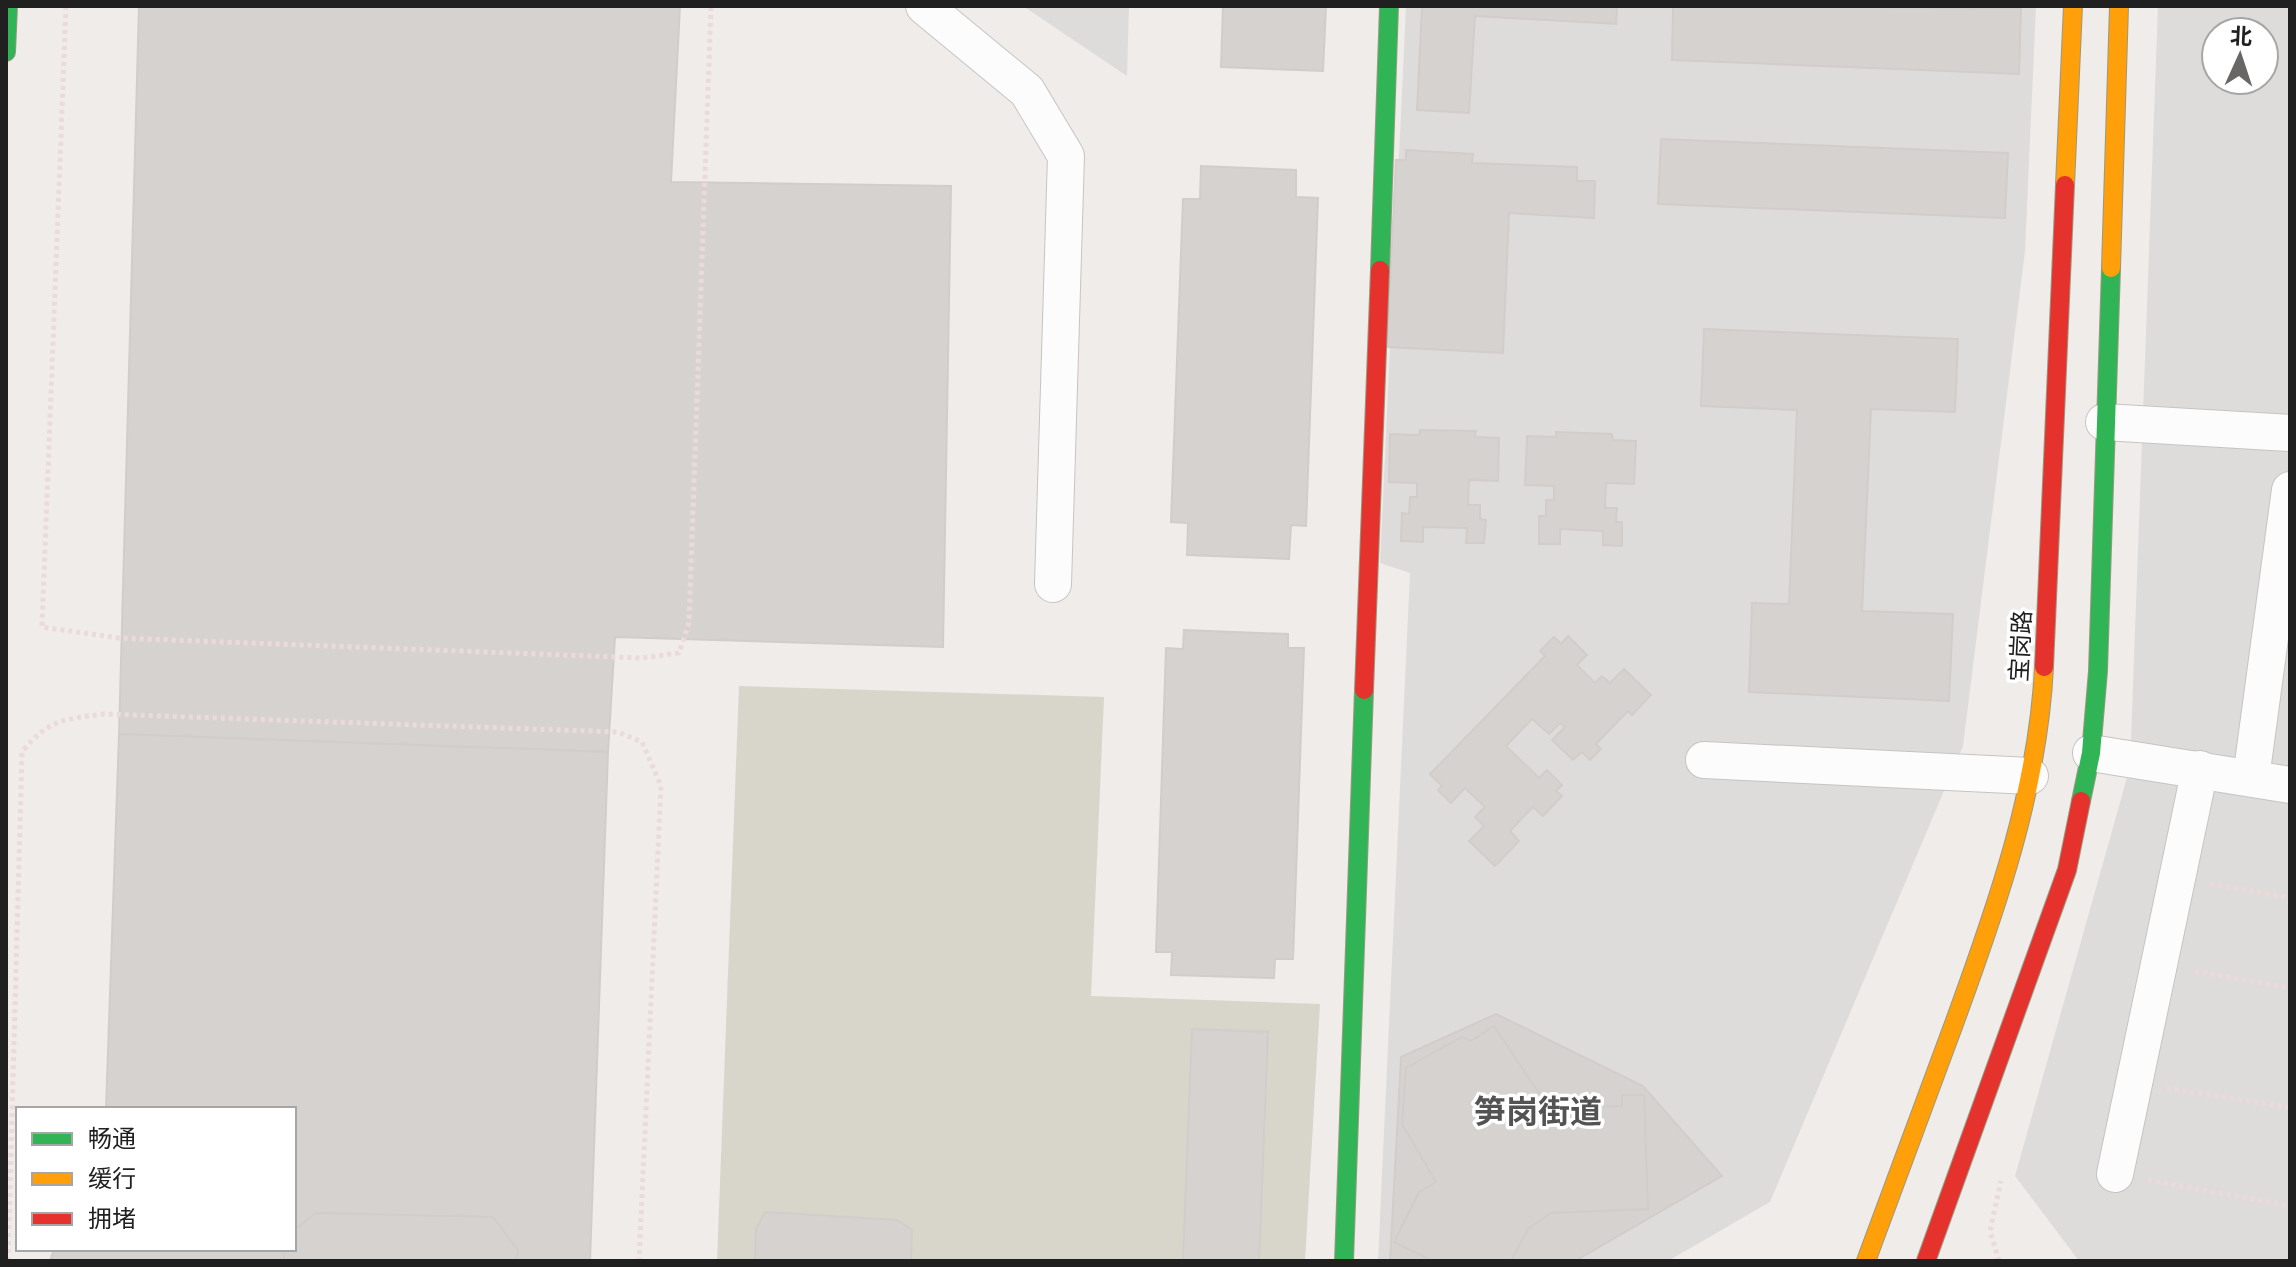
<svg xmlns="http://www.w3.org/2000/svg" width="2296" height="1267" font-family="'Asap Condensed','Noto Sans SC',sans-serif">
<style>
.residential{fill:#dedcda;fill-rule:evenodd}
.construction{fill:#d8d5cb}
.building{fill:#d6d2d0;stroke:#d2cdca;stroke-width:2}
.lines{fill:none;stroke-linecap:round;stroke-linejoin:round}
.street-casing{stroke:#c6c4c3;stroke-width:38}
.fast-casing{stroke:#9a9880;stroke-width:20}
.slow-casing{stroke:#9a9880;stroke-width:20}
.jam-casing{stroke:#9a9880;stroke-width:20}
.path{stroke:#ecdadb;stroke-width:5;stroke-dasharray:4 4;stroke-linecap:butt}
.street{stroke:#fdfcfc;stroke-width:36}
.fast{stroke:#30b455;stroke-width:18}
.slow{stroke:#ff9f0a;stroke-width:18}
.jam{stroke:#e5322d;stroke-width:18}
.labels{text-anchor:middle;stroke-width:7;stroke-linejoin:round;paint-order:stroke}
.street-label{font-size:24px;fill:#202020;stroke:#fff}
.district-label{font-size:32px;font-weight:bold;fill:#535353;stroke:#fff}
</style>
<rect width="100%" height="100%" fill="#efece9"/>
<g class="residential">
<polygon points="1023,6 1129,6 1127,76"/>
<polygon points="1406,6 2036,6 2025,251 1963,746 1770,1202 1668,1261 1378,1261 1410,573 1380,563"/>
<path d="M2158 6H2290V1261H2079L2015 1176 2130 767ZM2216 32H2264V80H2216Z"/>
</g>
<polygon class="construction" points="739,686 1104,697 1091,996 1320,1004 1305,1261 717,1261"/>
<g class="building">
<polygon points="139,6 680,6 671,182 951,186 943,647 615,637 608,752 119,734"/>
<polygon points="1223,6 1326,6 1323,71 1221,67"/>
<polygon points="1422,6 1617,6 1616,24 1475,16 1469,113 1417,110"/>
<polygon points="1673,6 2021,8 2019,74 1672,60"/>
<polygon points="1661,139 2008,153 2005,218 1658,204"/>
<polygon points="1406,150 1473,154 1472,163 1577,167 1577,181 1595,181 1594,218 1509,213 1503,353 1387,347 1396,160 1406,160"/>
<polygon points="1201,166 1296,170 1296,197 1318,198 1306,526 1291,525 1289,559 1187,555 1188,523 1171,522 1183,199 1200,199"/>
<polygon points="1704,329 1958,339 1955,412 1871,409 1862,611 1953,614 1949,701 1749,692 1752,603 1789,604 1797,410 1701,406"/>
<polygon points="1420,430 1476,431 1475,437 1499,438 1498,481 1469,480 1468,505 1480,505 1480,519 1486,520 1484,543 1466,543 1467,528 1423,527 1423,542 1401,541 1402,513 1409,514 1410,497 1417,497 1417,483 1389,482 1390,434 1419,435"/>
<polygon points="1556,432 1612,434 1613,440 1636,441 1634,484 1606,483 1605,508 1617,508 1616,522 1622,522 1622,546 1603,545 1603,531 1560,529 1560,544 1539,544 1539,516 1546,516 1546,500 1554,500 1554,486 1525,485 1527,436 1556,437"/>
<polygon points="1184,630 1288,634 1288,648 1304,648 1293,959 1275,959 1274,978 1171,975 1172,952 1156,952 1166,648 1183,649"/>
<polygon points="1568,636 1587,655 1577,665 1595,683 1602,676 1610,683 1624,669 1651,695 1632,715 1628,711 1596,744 1601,749 1590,760 1582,752 1573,760 1552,740 1565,727 1560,723 1549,734 1532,719 1506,746 1539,778 1547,770 1562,785 1556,791 1562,796 1543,816 1533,807 1510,831 1519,841 1495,866 1469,841 1484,826 1475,817 1485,807 1465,788 1451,803 1438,790 1442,786 1430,774 1545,656 1540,651 1554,637 1561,644"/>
<polygon points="119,734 608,752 590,1261 50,1261 54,1249 294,1249 294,1109 106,1109"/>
<polygon points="1496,1014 1643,1086 1722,1176 1575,1261 1390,1261 1401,1057"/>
<polygon points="1494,1026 1549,1108 1622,1106 1622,1095 1644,1095 1648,1209 1551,1213 1528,1229 1511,1261 1433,1261 1394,1242 1419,1192 1436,1182 1402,1124 1406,1068 1462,1037 1471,1041"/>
<polygon points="1192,1029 1268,1032 1259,1261 1183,1261"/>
<polygon points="765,1212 897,1220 912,1230 911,1261 755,1261 756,1229"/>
<polygon points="316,1213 493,1217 518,1250 517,1261 284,1261 284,1249 294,1249 294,1230"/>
</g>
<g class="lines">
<g class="street-casing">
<g id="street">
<polyline points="924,6 1027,91 1066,156 1053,584"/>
<polyline points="2104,422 2290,433"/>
<polyline points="2091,753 2290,785"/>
<polyline points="1704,760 2030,776"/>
<polyline points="2251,778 2290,490"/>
<polyline points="2115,1174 2200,769"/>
</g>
</g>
<g class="fast-casing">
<g id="fast">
<polyline points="6,52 8,6"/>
<polyline points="1380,270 1389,6"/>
<polyline points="2081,801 2091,753 2098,671 2111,268"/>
<polyline points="1344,1261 1364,690"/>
</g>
</g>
<g class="slow-casing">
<g id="slow">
<polyline points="2065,185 2073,6"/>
<polyline points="2111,268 2119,6"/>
<path d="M1866 1261C1896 1181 1925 1101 1955 1021 1997 906 2038 790 2044 667"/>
</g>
</g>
<g class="jam-casing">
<g id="jam">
<polyline points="2044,667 2065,185"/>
<polyline points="1364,690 1380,270"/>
<polyline points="1926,1261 2067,870 2081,801"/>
</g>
</g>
<g class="path">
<polyline points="66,6 42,627 119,638 642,658 679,653 689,623 711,6"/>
<polyline points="2210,884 2290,898"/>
<polyline points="2195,971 2290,988"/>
<polyline points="2167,1088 2290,1108"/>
<polyline points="2148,1180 2290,1206"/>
<path d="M8 1261 22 752C48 719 65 719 104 714L618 732 642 742 661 786 639 1261"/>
<polyline points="1999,1261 1990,1231 2001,1181"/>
</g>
<use href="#street" class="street"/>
<use href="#fast" class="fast"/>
<use href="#slow" class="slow"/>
<use href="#jam" class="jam"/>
</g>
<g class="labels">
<g class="street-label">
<text transform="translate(2021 646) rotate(-87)" y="8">宝岗路</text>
</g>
<g class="district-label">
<text x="1538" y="1123">笋岗街道</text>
</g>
</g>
<rect width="2296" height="1267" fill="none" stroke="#202020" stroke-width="16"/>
<rect x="16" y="1107" width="280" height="144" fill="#ffffff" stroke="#a6a6a6" stroke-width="2"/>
<rect x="32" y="1133" width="40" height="12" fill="#30b455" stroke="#a6a6a6" stroke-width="2"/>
<text x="88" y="1147" font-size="24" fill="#202020">畅通</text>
<rect x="32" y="1173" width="40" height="12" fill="#ff9f0a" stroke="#a6a6a6" stroke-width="2"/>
<text x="88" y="1187" font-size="24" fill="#202020">缓行</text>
<rect x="32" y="1213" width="40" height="12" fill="#e5322d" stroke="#a6a6a6" stroke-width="2"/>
<text x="88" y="1227" font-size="24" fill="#202020">拥堵</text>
<g transform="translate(2240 56) rotate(3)"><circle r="38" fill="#ffffff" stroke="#a6a6a6" stroke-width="2"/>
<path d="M0-6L14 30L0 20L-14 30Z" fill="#686766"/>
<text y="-12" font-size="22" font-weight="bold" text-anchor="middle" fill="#202020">北</text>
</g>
</svg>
